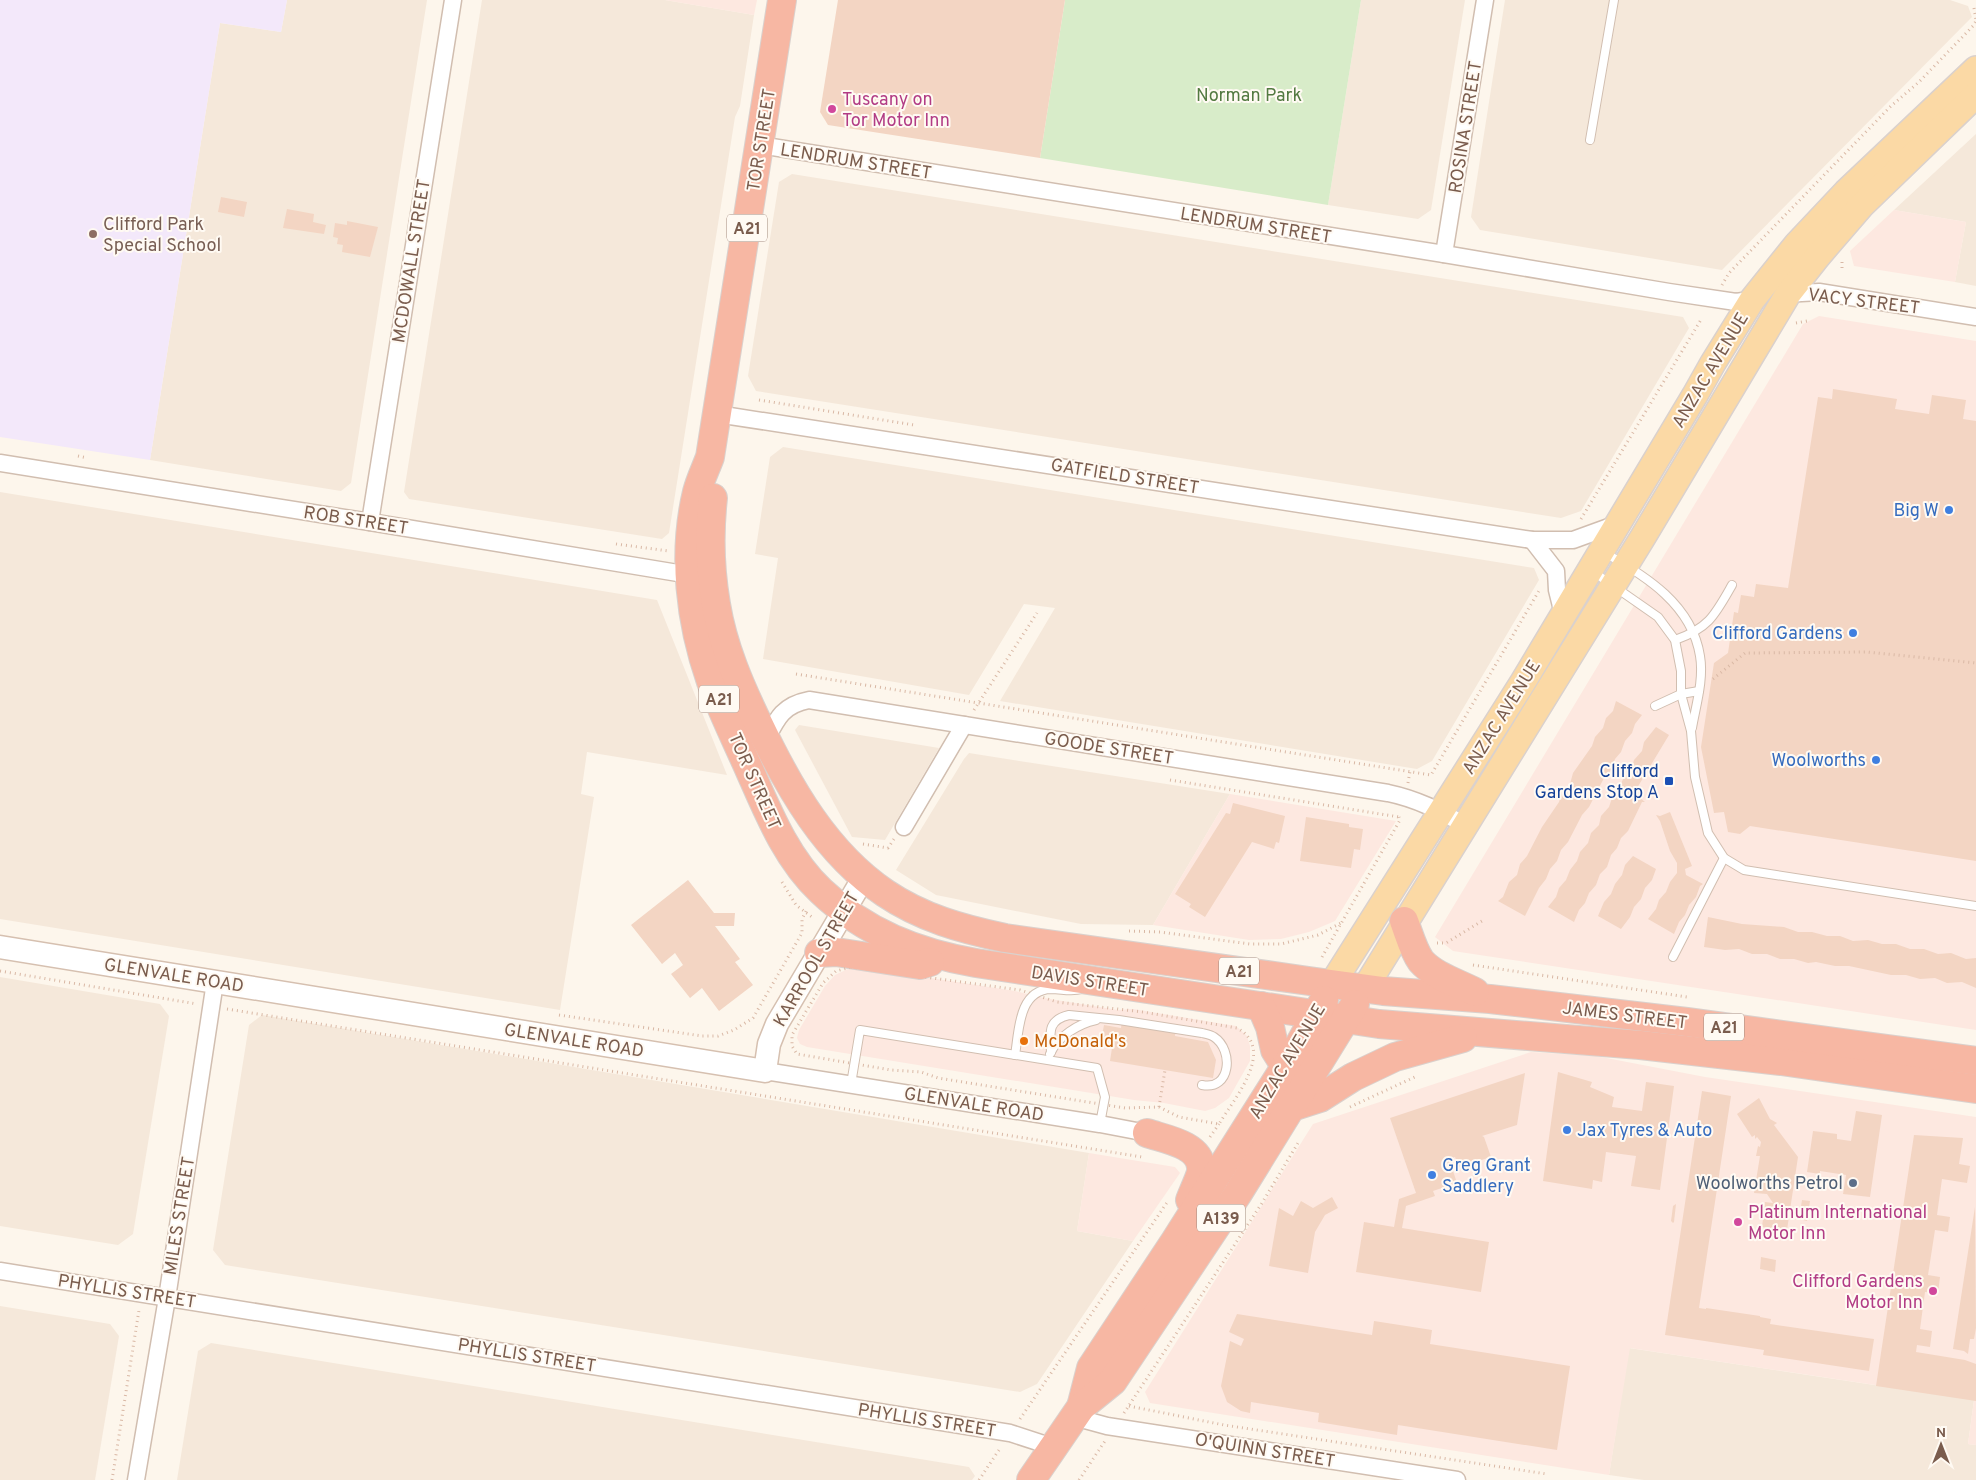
<svg xmlns="http://www.w3.org/2000/svg" width="1976" height="1480" font-family="Overpass,sans-serif">
<style>
.residential{fill:#f5e8da}
.commercial{fill:#fde8e0}
.education{fill:#f3e8fa}
.green{fill:#d8ecc9}
.building{fill:#f3d5c3}
.lines{fill:none;stroke-linecap:round;stroke-linejoin:round}
.lane-casing{stroke:#d1beb0;stroke-width:10}
.street-casing{stroke:#d1beb0;stroke-width:19}
.secondary-casing{stroke:#d6c0b0;stroke-width:25}
.primary-casing{stroke:#dad1cd;stroke-width:28}
.highway-casing{stroke:#dad1cd;stroke-width:30}
.path{stroke:#d9b8a5;stroke-width:3;stroke-dasharray:1 4;stroke-linecap:butt}
.lane{stroke:#fff;stroke-width:8}
.street{stroke:#fff;stroke-width:16}
.secondary{stroke:#fff;stroke-width:22}
.primary{stroke:#fbd9a5;stroke-width:25}
.highway{stroke:#f7b7a3;stroke-width:28}
.hotel-dot{fill:#d1479c;stroke:#fffaf3;stroke-width:2}
.education-dot{fill:#8d6e63;stroke:#fffaf3;stroke-width:2}
.shop-dot{fill:#3f7fe0;stroke:#fffaf3;stroke-width:2}
.transit-dot{fill:#1a4fb4;stroke:#fffaf3;stroke-width:2}
.food-dot{fill:#e8710a;stroke:#fffaf3;stroke-width:2}
.service-dot{fill:#5c6f8a;stroke:#fffaf3;stroke-width:2}
.labels{text-anchor:middle;stroke-width:4;stroke-linejoin:round;paint-order:stroke}
.shield{fill:#fffaf3;stroke:#a28b7f;stroke-width:1}
.shield-label{font-size:16px;font-weight:bold;fill:#7a5c4d}
.park-label{font-size:18px;fill:#537a41;stroke:#fffaf3}
.hotel-label{font-size:18px;fill:#b23c85;stroke:#fffaf3;text-anchor:start}
.street-label{font-size:18px;fill:#7a5c4d;stroke:#fffaf3}
.education-label{font-size:18px;fill:#785e54;stroke:#fffaf3;text-anchor:start}
.shop-label{font-size:18px;fill:#366cbe;stroke:#fffaf3;text-anchor:end}
.transit-label{font-size:18px;fill:#164399;stroke:#fffaf3;text-anchor:end}
.food-label{font-size:18px;fill:#c56008;stroke:#fffaf3;text-anchor:start}
.service-label{font-size:18px;fill:#4e5e75;stroke:#fffaf3;text-anchor:end}
</style>
<rect width="100%" height="100%" fill="#fdf6ec"/>
<g class="residential">
<polygon points="287,0 427,0 351,483 341,491 150,460 220,23 281,32"/>
<polygon points="482,0 665,0 754,15 740,106 735,117 669,533 662,539 409,499 404,492"/>
<polygon points="1361,0 1465,0 1431,210 1418,219 1328,205"/>
<polygon points="1505,0 1950,0 1968,6 1972,17 1722,270 1480,230 1471,217"/>
<polygon points="1976,134 1976,286 1955,282 1966,222 1894,210"/>
<polygon points="792,174 1683,317 1689,328 1581,511 1561,518 756,391 748,376 779,182"/>
<polygon points="783,447 1534,568 1539,580 1432,761 1417,769 1000,701 1055,608 1024,604 969,695 763,659 778,558 755,554 770,457"/>
<polygon points="0,492 657,600 727,775 587,752 581,794 594,797 560,1010 0,919"/>
<polygon points="799,725 939,748 885,840 852,837 795,730"/>
<polygon points="969,753 1230,794 1153,925 1081,924 936,895 896,870 964,759"/>
<polygon points="0,977 160,1004 169,1016 133,1234 118,1245 0,1226"/>
<polygon points="262,1015 1089,1153 1077,1231 1133,1241 1037,1384 1020,1392 225,1265 213,1250 249,1025"/>
<polygon points="0,1306 110,1324 119,1336 95,1480 0,1480"/>
<polygon points="211,1343 969,1467 975,1476 972,1480 177,1480 198,1351"/>
<polygon points="1629,1348 1974,1400 1968,1444 1976,1445 1976,1480 1644,1480 1609,1475"/>
</g>
<g class="commercial">
<polygon points="665,0 757,0 754,15"/>
<polygon points="1894,210 1966,222 1955,282 1854,266 1850,251"/>
<polygon points="1819,316 1976,341 1976,1030 1453,951 1435,937 1803,324"/>
<polygon points="1230,794 1396,821 1335,921 1309,932 1281,939 1249,940 1153,925"/>
<polygon points="850,968 866,968 1015,991 1044,998 1118,1010 1133,1009 1236,1026 1247,1036 1250,1046 1250,1061 1229,1098 1215,1108 1205,1111 1164,1103 1134,1100 807,1047 800,1044 797,1038 799,1030 825,986 835,975"/>
<polygon points="1531,1052 1596,1056 1705,1077 1976,1117 1976,1445 1968,1444 1974,1400 1630,1348 1609,1475 1150,1403 1145,1392 1313,1124"/>
<polygon points="1089,1153 1175,1167 1180,1173 1133,1241 1077,1231"/>
</g>
<polygon class="education" points="0,0 287,0 281,32 220,23 150,460 0,437"/>
<polygon class="green" points="1065,0 1361,0 1328,205 1040,158"/>
<g class="building">
<polygon points="838,0 1065,0 1040,158 828,125 820,112"/>
<polygon points="221,197 247,202 244,217 218,212"/>
<polygon points="287,209 314,214 313,222 326,225 324,234 283,228"/>
<polygon points="347,221 378,227 370,257 342,252 343,245 337,244 338,238 333,237 335,223 347,225"/>
<polygon points="1833,389 1897,399 1895,409 1929,414 1932,395 1966,400 1963,419 1976,421 1976,861 1750,826 1740,834 1728,832 1724,812 1714,813 1701,747 1714,663 1728,653 1734,612 1738,613 1741,595 1754,597 1756,584 1788,588 1818,397 1832,399"/>
<polygon points="1616,701 1642,715 1635,724 1632,733 1625,741 1621,752 1615,759 1611,770 1604,778 1589,807 1582,815 1568,842 1561,850 1557,861 1550,869 1546,879 1539,888 1525,916 1498,901 1503,897 1509,882 1517,875 1520,864 1527,856 1542,827 1559,802 1562,792 1570,784 1573,773 1592,746 1595,737 1603,728 1606,718 1613,711"/>
<polygon points="1656,727 1669,735 1634,793 1645,802 1642,802 1628,831 1621,838 1617,848 1611,855 1607,867 1600,874 1596,885 1589,893 1585,903 1579,910 1574,922 1548,907 1556,897 1559,888 1566,880 1570,870 1577,861 1580,852 1588,843 1591,833 1599,825 1601,816 1609,807 1612,798 1619,789 1623,779 1631,770 1634,760 1642,751 1644,742"/>
<polygon points="1233,803 1285,816 1279,843 1276,842 1274,849 1252,842 1205,917 1189,907 1191,904 1175,894 1226,813 1230,814"/>
<polygon points="1670,812 1692,866 1685,869 1686,875 1703,884 1700,886 1696,897 1689,905 1685,915 1679,922 1674,934 1648,919 1656,909 1659,900 1666,892 1670,882 1677,873 1677,863 1670,851 1660,821 1656,815 1660,816"/>
<polygon points="1306,817 1349,824 1349,827 1363,829 1360,850 1354,849 1351,868 1300,861"/>
<polygon points="1633,856 1656,869 1652,880 1645,888 1641,899 1634,907 1630,917 1621,929 1598,916 1604,902 1611,894 1615,884 1622,875 1625,865"/>
<polygon points="688,880 714,913 735,913 734,926 715,926 740,959 735,962 753,985 719,1011 702,988 690,998 671,974 683,965 675,953 662,964 631,925"/>
<polygon points="1708,917 1742,924 1784,927 1798,932 1812,932 1827,936 1840,936 1853,941 1868,940 1882,944 1896,944 1910,949 1924,949 1938,954 1951,953 1966,959 1976,958 1976,988 1962,982 1947,983 1935,978 1920,979 1906,975 1891,975 1849,966 1835,966 1816,962 1808,963 1794,959 1780,959 1767,954 1752,954 1739,949 1725,950 1704,947"/>
<polygon points="1122,1019 1176,1028 1175,1036 1208,1042 1216,1060 1213,1078 1110,1061 1112,1048 1100,1046 1104,1025 1121,1028"/>
<polygon points="1558,1072 1592,1082 1590,1087 1614,1097 1612,1107 1642,1111 1646,1082 1674,1086 1660,1190 1631,1186 1636,1156 1606,1152 1602,1182 1593,1180 1592,1189 1543,1181"/>
<polygon points="1525,1073 1517,1125 1482,1136 1484,1137 1491,1157 1459,1167 1455,1157 1449,1159 1457,1183 1433,1191 1435,1196 1406,1206 1402,1228 1489,1242 1481,1292 1356,1272 1364,1222 1394,1227 1399,1199 1416,1193 1390,1118"/>
<polygon points="1702,1091 1731,1096 1699,1308 1706,1309 1706,1308 1760,1316 1760,1317 1771,1319 1770,1324 1874,1339 1869,1371 1763,1355 1764,1350 1665,1335"/>
<polygon points="1759,1098 1770,1119 1777,1123 1774,1125 1798,1157 1787,1230 1762,1227 1765,1202 1773,1203 1767,1194 1754,1193 1760,1156 1756,1156 1758,1146 1760,1147 1761,1142 1757,1137 1755,1139 1755,1135 1752,1137 1737,1114"/>
<polygon points="1856,1111 1882,1115 1870,1197 1843,1194 1846,1175 1820,1171 1820,1174 1807,1172 1813,1131 1837,1134 1837,1139 1851,1141"/>
<polygon points="1914,1135 1963,1138 1959,1164 1970,1166 1967,1183 1942,1179 1937,1215 1950,1217 1948,1232 1935,1230 1928,1275 1940,1277 1938,1293 1925,1292 1920,1329 1932,1331 1930,1347 1917,1345 1916,1352 1965,1360 1976,1364 1976,1401 1876,1386"/>
<polygon points="1332,1197 1338,1208 1325,1215 1315,1232 1308,1273 1269,1266 1279,1208 1293,1216 1301,1201 1313,1208"/>
<polygon points="1802,1200 1810,1201 1807,1221 1799,1219"/>
<polygon points="1676,1204 1674,1222 1673,1223 1671,1221 1673,1206"/>
<polygon points="1975,1207 1976,1328 1974,1339 1970,1339 1968,1354 1964,1351 1953,1349"/>
<polygon points="1761,1257 1776,1260 1775,1272 1760,1269"/>
<polygon points="1237,1314 1372,1335 1374,1321 1432,1330 1430,1344 1570,1366 1557,1450 1398,1425 1397,1435 1318,1422 1319,1413 1251,1402 1250,1413 1241,1411 1227,1402 1221,1386 1230,1341 1241,1346 1244,1339 1229,1332"/>
</g>
<g class="lines">
<g class="lane-casing">
<g id="lane">
<polyline points="1590,140 1614,0"/>
<path d="M1605 553C1646 576 1692 605 1700 656 1704 679 1696 705 1692 728"/>
<polyline points="1592,571 1658,617 1675,640 1681,671 1681,694 1691,731 1695,777 1708,833 1724,858 1744,870 1976,906"/>
<path d="M1675 640C1709 628 1715 615 1732 585"/>
<polyline points="1655,706 1681,694 1699,691"/>
<polyline points="1673,957 1724,858"/>
<path d="M1051 1052C1050 1033 1047 1020 1069 1015L1119 1020 1202 1033C1206 1034 1211 1035 1214 1037 1234 1050 1231 1091 1202 1085"/>
<path d="M1050 1054C1058 1036 1078 1024 1096 1020"/>
<path d="M1015 1055C1019 1032 1018 990 1051 989 1062 989 1071 992 1082 989"/>
<polyline points="851,1084 860,1030 1097,1068 1105,1097 1100,1124"/>
</g>
</g>
<g class="street-casing">
<g id="street">
<polyline points="760,145 1444,254 1669,292 1736,302 1757,299"/>
<polyline points="1444,254 1485,0"/>
<polyline points="1784,294 1819,292 1976,317"/>
<polyline points="717,414 1532,540 1573,540 1617,524"/>
<polyline points="0,463 370,522 696,576"/>
<polyline points="370,522 453,0"/>
<polyline points="1532,540 1556,571 1557,590 1563,614"/>
<path d="M766 740C777 718 783 705 809 700L1388 793C1417 799 1440 811 1465 825"/>
<polyline points="904,827 964,725"/>
<polyline points="765,1071 1100,1124 1147,1133"/>
<polyline points="0,1271 1010,1433 1053,1447"/>
<polyline points="1074,1417 1107,1426 1457,1480"/>
<polyline points="136,1480 167,1298 215,982"/>
</g>
</g>
<g class="secondary-casing">
<polyline id="secondary" points="0,947 765,1071 769,1044 777,1024 864,877"/>
</g>
<g class="primary-casing">
<g id="primary">
<polyline points="1332,984 1523,682 1695,395 1713,363 1752,300 1797,244 1846,192 1976,69"/>
<polyline points="1365,988 1643,537 1788,294 1818,256 1861,206 1976,95"/>
</g>
</g>
<g class="highway-casing">
<g id="highway">
<path d="M782 0 710 457C706 468 700 480 697 492 682 554 690 622 711 682 722 711 736 740 749 769 768 812 786 858 821 891 865 933 918 953 976 963L1379 1024 1640 1045 1781 1061 1976 1089"/>
<path d="M713 498C709 534 710 569 716 604 723 647 740 686 759 725 789 788 826 853 885 893 922 918 962 929 1005 938L1309 981 1383 991 1490 999 1687 1022 1976 1061"/>
<path d="M1404 921C1409 934 1413 950 1421 961 1434 976 1458 983 1475 992"/>
<polyline points="819,953 836,952 920,965 930,962"/>
<polyline points="1261,1006 1270,1027 1275,1050 1285,1066"/>
<polyline points="1292,1107 1320,1098 1353,1077 1395,1057 1463,1038"/>
<path d="M1147 1133C1164 1139 1199 1144 1201 1167 1202 1174 1193 1192 1190 1200"/>
<polyline points="1081,1407 1091,1368 1175,1241 1299,1045 1324,1000"/>
<polyline points="1031,1480 1081,1407 1113,1381 1237,1195 1355,1004"/>
</g>
</g>
<g class="path">
<polyline points="1974,8 1976,20"/>
<polyline points="1842,268 1842,261"/>
<polyline points="1722,285 1729,273 1891,106 1919,82 1973,26 1976,21"/>
<polyline points="1796,323 1807,321"/>
<polyline points="759,400 914,425"/>
<polyline points="78,456 87,458"/>
<polyline points="1581,519 1702,318"/>
<polyline points="616,544 669,551"/>
<polyline points="796,674 1431,775 1540,589"/>
<polyline points="1713,679 1745,653 1867,652 1976,663"/>
<polyline points="974,710 1037,613"/>
<polyline points="1170,780 1399,817"/>
<polyline points="1408,783 1410,771"/>
<polyline points="863,844 888,848 894,839"/>
<polyline points="782,882 796,905 812,917"/>
<polyline points="1129,931 1160,932 1250,944 1281,944 1318,935 1341,923"/>
<polyline points="1437,943 1446,943 1482,921"/>
<polyline points="1322,957 1400,820 1399,817"/>
<polyline points="1473,965 1687,997"/>
<path d="M851 967 1020 990 1057 1002 1143 1012 1237 1028C1277 1049 1234 1099 1219 1124L1179 1117 1159 1107 1125 1108 938 1078 921 1072 891 1070 797 1054 792 1046V1035L823 983 836 971Z"/>
<polyline points="0,971 197,1004"/>
<polyline points="227,1009 1142,1157"/>
<polyline points="559,1015 702,1036 718,1036 734,1030 753,1018 802,933 802,919 806,911"/>
<polyline points="1159,1107 1165,1070"/>
<polyline points="1350,1107 1417,1076"/>
<polyline points="1210,1137 1219,1124"/>
<polyline points="1129,1406 1224,1425 1547,1474"/>
<polyline points="1124,1413 1262,1203 1298,1143"/>
<polyline points="1020,1419 1168,1201"/>
<polyline points="112,1480 139,1310"/>
<polyline points="979,1480 1001,1447"/>
<polyline points="1079,1480 1105,1441"/>
</g>
<use href="#lane" class="lane"/>
<use href="#street" class="street"/>
<use href="#secondary" class="secondary"/>
<use href="#primary" class="primary"/>
<use href="#highway" class="highway"/>
</g>
<g class="hotel-dot">
<circle cx="832" cy="109" r="5"/>
<circle cx="1738" cy="1222" r="5"/>
<circle cx="1933" cy="1291" r="5"/>
</g>
<circle class="education-dot" cx="93" cy="234" r="5"/>
<g class="shop-dot">
<circle cx="1949" cy="510" r="5"/>
<circle cx="1853" cy="633" r="5"/>
<circle cx="1876" cy="760" r="5"/>
<circle cx="1567" cy="1130" r="5"/>
<circle cx="1432" cy="1175" r="5"/>
</g>
<rect class="transit-dot" x="1664" y="776" width="10" height="10" rx="2.5"/>
<circle class="food-dot" cx="1024" cy="1041" r="5"/>
<circle class="service-dot" cx="1853" cy="1183" r="5"/>
<g class="labels">
<g class="shield">
<rect x="727" y="214.5" width="40" height="27" rx="4"/>
<rect x="699" y="685.5" width="40" height="27" rx="4"/>
<rect x="1219" y="957.5" width="40" height="27" rx="4"/>
<rect x="1704" y="1013.5" width="40" height="27" rx="4"/>
<rect x="1197" y="1204.5" width="48" height="27" rx="4"/>
</g>
<g class="shield-label">
<text x="747" y="234">A21</text>
<text x="719" y="705">A21</text>
<text x="1239" y="977">A21</text>
<text x="1724" y="1033">A21</text>
<text x="1221" y="1224">A139</text>
</g>
<g class="park-label">
<text x="1249" y="101">Norman Park</text>
</g>
<g class="hotel-label">
<text x="842" y="105">Tuscany on<tspan x="842" dy="21">Tor Motor Inn</tspan></text>
<text x="1748" y="1218">Platinum International<tspan x="1748" dy="21">Motor Inn</tspan></text>
<text x="1923" y="1287" text-anchor="end">Clifford Gardens<tspan x="1923" dy="21">Motor Inn</tspan></text>
</g>
<g class="street-label">
<text transform="translate(1465 127) rotate(-81)" y="6">ROSINA STREET</text>
<text transform="translate(761 140) rotate(-81)" y="6">TOR STREET</text>
<text transform="translate(856 161) rotate(9)" y="6">LENDRUM STREET</text>
<text transform="translate(1256 225) rotate(9)" y="6">LENDRUM STREET</text>
<text transform="translate(411 261) rotate(-81)" y="6">MCDOWALL STREET</text>
<text transform="translate(1864 301) rotate(7)" y="6">VACY STREET</text>
<text transform="translate(1710 370) rotate(-59)" y="6">ANZAC AVENUE</text>
<text transform="translate(1125 476) rotate(9)" y="6">GATFIELD STREET</text>
<text transform="translate(356 520) rotate(9)" y="6">ROB STREET</text>
<text transform="translate(1501 717) rotate(-58)" y="6">ANZAC AVENUE</text>
<text transform="translate(1109 748) rotate(9)" y="6">GOODE STREET</text>
<text transform="translate(755 781) rotate(66)" y="6">TOR STREET</text>
<text transform="translate(816 959) rotate(-60)" y="6">KARROOL STREET</text>
<text transform="translate(174 975) rotate(9)" y="6">GLENVALE ROAD</text>
<text transform="translate(1090 981) rotate(9)" y="6">DAVIS STREET</text>
<text transform="translate(1625 1015) rotate(7)" y="6">JAMES STREET</text>
<text transform="translate(574 1040) rotate(9)" y="6">GLENVALE ROAD</text>
<text transform="translate(1287 1061) rotate(-59)" y="6">ANZAC AVENUE</text>
<text transform="translate(974 1104) rotate(9)" y="6">GLENVALE ROAD</text>
<text transform="translate(179 1216) rotate(-81)" y="6">MILES STREET</text>
<text transform="translate(127 1291) rotate(9)" y="6">PHYLLIS STREET</text>
<text transform="translate(527 1355) rotate(9)" y="6">PHYLLIS STREET</text>
<text transform="translate(927 1420) rotate(9)" y="6">PHYLLIS STREET</text>
<text transform="translate(1265 1450) rotate(9)" y="6">O'QUINN STREET</text>
</g>
<g class="education-label">
<text x="103" y="230">Clifford Park<tspan x="103" dy="21">Special School</tspan></text>
</g>
<g class="shop-label">
<text x="1939" y="516">Big W</text>
<text x="1843" y="639">Clifford Gardens</text>
<text x="1866" y="766">Woolworths</text>
<text x="1577" y="1136" text-anchor="start">Jax Tyres &amp; Auto</text>
<text x="1442" y="1171" text-anchor="start">Greg Grant<tspan x="1442" dy="21">Saddlery</tspan></text>
</g>
<g class="transit-label">
<text x="1659" y="777">Clifford<tspan x="1659" dy="21">Gardens Stop A</tspan></text>
</g>
<g class="food-label">
<text x="1034" y="1047">McDonald's</text>
</g>
<g class="service-label">
<text x="1843" y="1189">Woolworths Petrol</text>
</g>
</g>
<g transform="translate(1941 1445)" stroke="#fffaf3" stroke-width="4" paint-order="stroke">
<path d="M0-4L9 19L0 12L-9 19Z" fill="#7a5c4d"/>
<text y="-8" font-size="14" font-weight="bold" text-anchor="middle" fill="#7a5c4d">N</text>
</g>
</svg>
